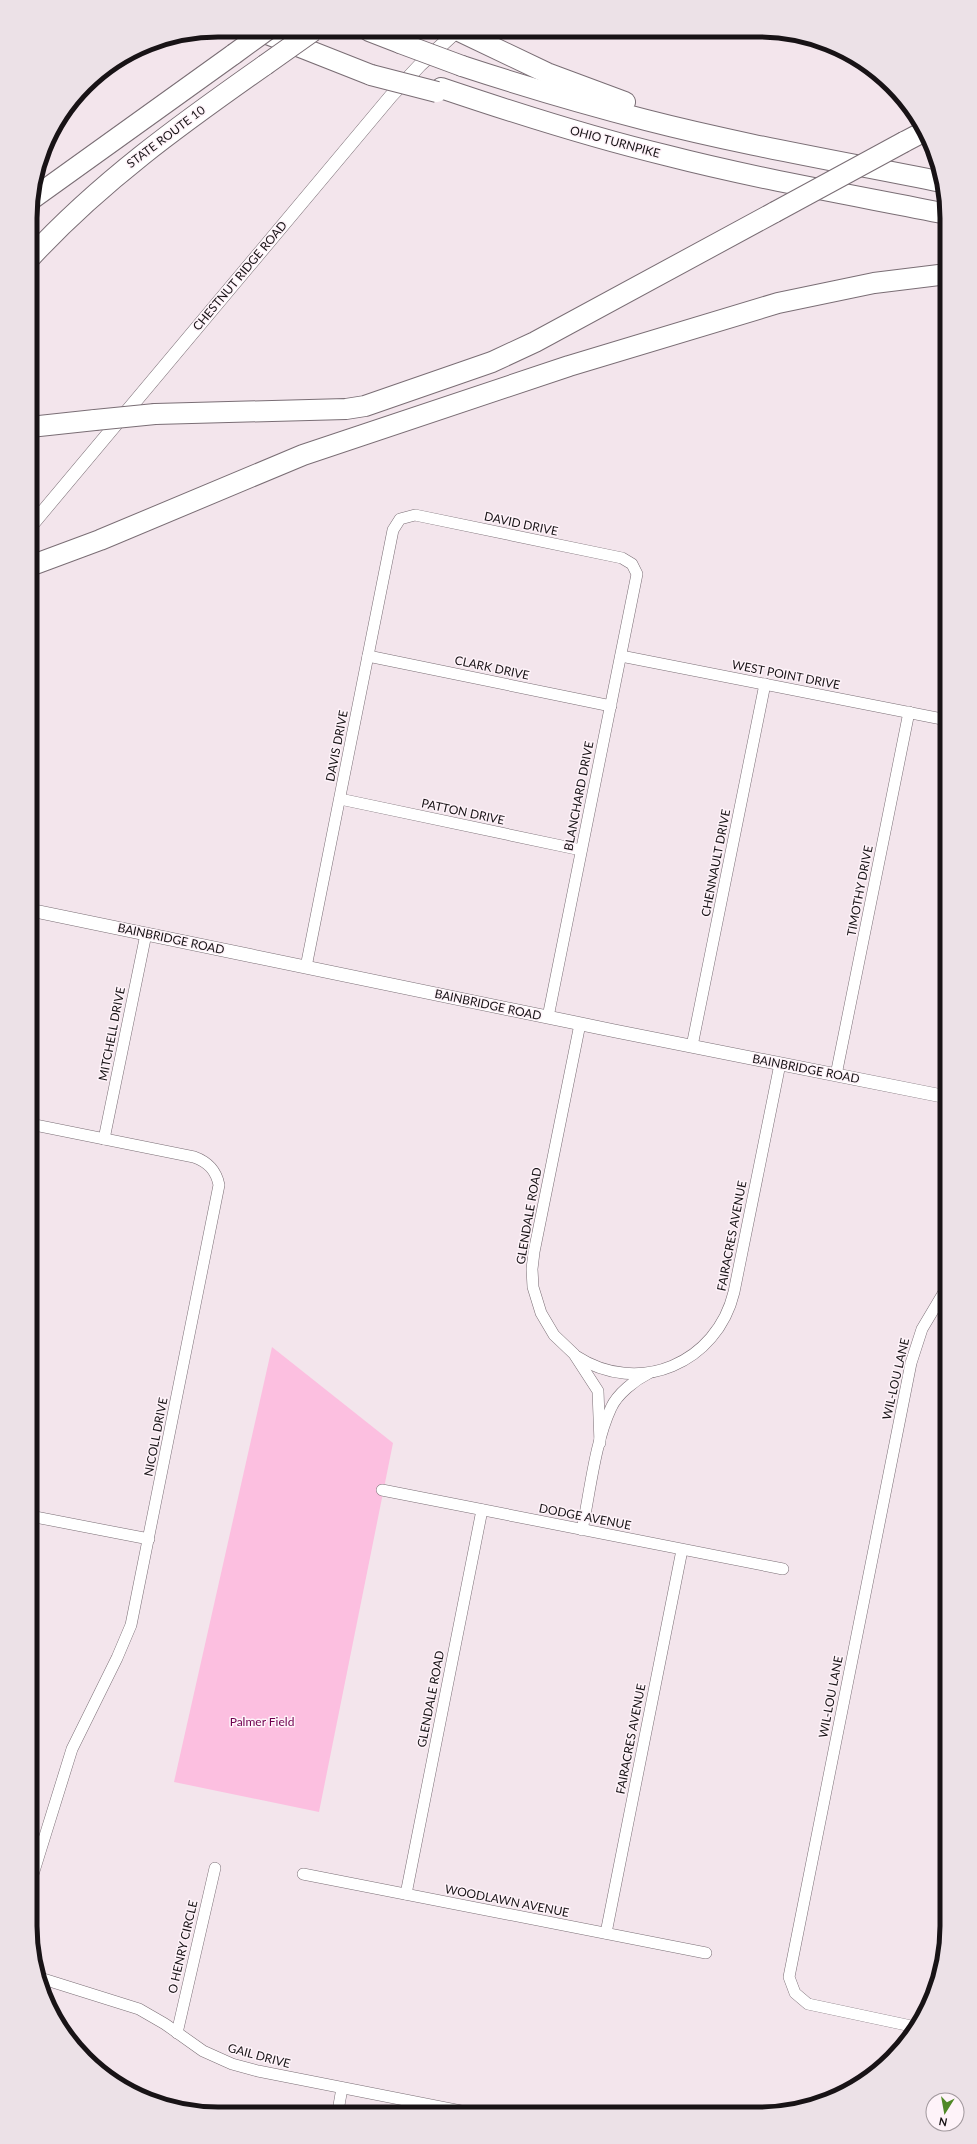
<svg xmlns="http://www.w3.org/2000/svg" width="977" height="2144" font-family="Lato,sans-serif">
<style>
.green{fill:#fcbfe0}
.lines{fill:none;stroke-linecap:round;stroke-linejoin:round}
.minor-casing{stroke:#7a6e75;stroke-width:12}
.tertiary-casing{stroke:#7a6e75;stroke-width:14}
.motorway-casing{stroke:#7a6e75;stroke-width:22}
.minor{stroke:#fff;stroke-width:11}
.tertiary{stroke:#fff;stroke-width:13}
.motorway{stroke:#fff;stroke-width:20}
.motorway-bridge-casing{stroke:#7a6e75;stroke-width:22;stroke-linecap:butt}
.motorway-bridge{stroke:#fff;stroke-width:20}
.labels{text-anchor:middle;stroke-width:3;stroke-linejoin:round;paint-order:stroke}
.street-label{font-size:12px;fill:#181316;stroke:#fef3f9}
.park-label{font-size:12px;fill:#6f004f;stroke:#fef3f9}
.rim{fill:none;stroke:#181316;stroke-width:5}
</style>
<rect width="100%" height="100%" fill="#f3e5ec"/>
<polygon class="green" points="272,1347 393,1443 319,1812 174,1782"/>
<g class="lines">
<g class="minor-casing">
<g id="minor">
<polyline points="368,656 611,706"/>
<polyline points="621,656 947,720"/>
<polyline points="340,799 581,850"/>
<polyline points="306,967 393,530 400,519 415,515 622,558 632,564 637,574 548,1017"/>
<polyline points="580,1024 534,1252 532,1269 533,1287 541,1313 554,1335 574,1354 598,1391 600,1443"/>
<polyline points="692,1046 765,684"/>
<polyline points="836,1075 909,712"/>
<polyline points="104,1139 146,934"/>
<path d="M576 1356C639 1397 717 1363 734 1292L780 1064"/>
<polyline points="382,1490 783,1569"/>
<polyline points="30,1516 149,1539"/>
<path d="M582 1530C590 1492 595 1442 611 1408 617 1394 635 1380 649 1373"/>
<polyline points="303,1874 706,1953"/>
<path d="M30 1884 72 1749 117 1658 131 1625 219 1185C216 1170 208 1162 194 1157L30 1124"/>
<polyline points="406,1894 482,1510"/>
<polyline points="606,1933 682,1550"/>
<polyline points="37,1977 139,2009 165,2024 203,2051 232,2064 258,2071 466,2112"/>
<polyline points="916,2027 808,2004 795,1993 789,1977 911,1363 922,1329 947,1287"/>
<polyline points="177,2033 215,1868"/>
<polyline points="338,2111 342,2088"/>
</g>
</g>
<g class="tertiary-casing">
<g id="tertiary">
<polyline points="30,527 391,96 420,65 457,31"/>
<polyline points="30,910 615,1031 947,1097"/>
</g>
</g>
<g class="motorway-casing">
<g id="motorway">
<polyline points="257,30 371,75"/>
<polyline points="369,31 400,43"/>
<polyline points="459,31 547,73 625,102"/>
<path d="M462 66C523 86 584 104 646 120 743 145 843 162 942 182"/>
<path d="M441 88C515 113 589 137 665 155 758 179 852 195 947 214"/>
<polyline points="904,142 925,131"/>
<polyline points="32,199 234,54"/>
<path d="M30 258C100 182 181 124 265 65"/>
<polyline points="155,414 346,409 365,406 492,362 535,342 775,212"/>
<polyline points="30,427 95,420"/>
<polyline points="30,566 100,540 303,455 569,366 778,303 874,283 947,274"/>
</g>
</g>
<use href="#minor" class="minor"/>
<use href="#tertiary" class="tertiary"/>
<use href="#motorway" class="motorway"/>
<g class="motorway-bridge-casing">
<g id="motorway-bridge">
<polyline points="400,43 462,66"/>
<polyline points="234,54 267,30"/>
<polyline points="265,65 313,31"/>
<polyline points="371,75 437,92"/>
<polyline points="775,212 904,142"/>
<polyline points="95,420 155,414"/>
</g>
</g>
<use href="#motorway-bridge" class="motorway-bridge"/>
</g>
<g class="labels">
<g class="street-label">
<text transform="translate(166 137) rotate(-37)" y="4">STATE ROUTE 10</text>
<text transform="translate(615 142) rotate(15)" y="4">OHIO TURNPIKE</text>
<text transform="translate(240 276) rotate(-50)" y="4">CHESTNUT RIDGE ROAD</text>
<text transform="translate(521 524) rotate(12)" y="4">DAVID DRIVE</text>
<text transform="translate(492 668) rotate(12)" y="4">CLARK DRIVE</text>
<text transform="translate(786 675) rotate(11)" y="4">WEST POINT DRIVE</text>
<text transform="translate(337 746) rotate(-79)" y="4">DAVIS DRIVE</text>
<text transform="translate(579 796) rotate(-79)" y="4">BLANCHARD DRIVE</text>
<text transform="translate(463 812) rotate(12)" y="4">PATTON DRIVE</text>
<text transform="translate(716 863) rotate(-79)" y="4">CHENNAULT DRIVE</text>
<text transform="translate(860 891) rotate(-79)" y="4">TIMOTHY DRIVE</text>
<text transform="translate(171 939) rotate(12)" y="4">BAINBRIDGE ROAD</text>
<text transform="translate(488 1005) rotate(12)" y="4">BAINBRIDGE ROAD</text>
<text transform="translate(112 1034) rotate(-79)" y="4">MITCHELL DRIVE</text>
<text transform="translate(806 1069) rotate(11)" y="4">BAINBRIDGE ROAD</text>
<text transform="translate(529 1216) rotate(-80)" y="4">GLENDALE ROAD</text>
<text transform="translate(732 1236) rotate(-79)" y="4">FAIRACRES AVENUE</text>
<text transform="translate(896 1379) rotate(-77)" y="4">WIL-LOU LANE</text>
<text transform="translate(156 1437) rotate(-79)" y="4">NICOLL DRIVE</text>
<text transform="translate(585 1517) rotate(11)" y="4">DODGE AVENUE</text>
<text transform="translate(831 1697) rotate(-79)" y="4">WIL-LOU LANE</text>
<text transform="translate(431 1699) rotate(-79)" y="4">GLENDALE ROAD</text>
<text transform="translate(631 1739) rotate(-79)" y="4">FAIRACRES AVENUE</text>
<text transform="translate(507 1901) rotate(11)" y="4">WOODLAWN AVENUE</text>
<text transform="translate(183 1947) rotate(-77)" y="4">O HENRY CIRCLE</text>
<text transform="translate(259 2056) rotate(15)" y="4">GAIL DRIVE</text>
</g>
<g class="park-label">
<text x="262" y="1726">Palmer Field</text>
</g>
</g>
<path d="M0 0H977V2144H0ZM218 37H759A181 181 0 0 1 940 218V1926A181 181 0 0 1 759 2107H218A181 181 0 0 1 37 1926V218A181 181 0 0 1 218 37Z" fill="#ece1e7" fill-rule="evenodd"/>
<path class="rim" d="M218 37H759A181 181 0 0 1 940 218V1926A181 181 0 0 1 759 2107H218A181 181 0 0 1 37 1926V218A181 181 0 0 1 218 37Z"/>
<g transform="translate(945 2112) rotate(191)"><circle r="19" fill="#fef3f9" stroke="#a2999e"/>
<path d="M0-3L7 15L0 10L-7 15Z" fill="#4f8926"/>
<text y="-6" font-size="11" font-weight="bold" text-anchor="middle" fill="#181316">N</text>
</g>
</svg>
